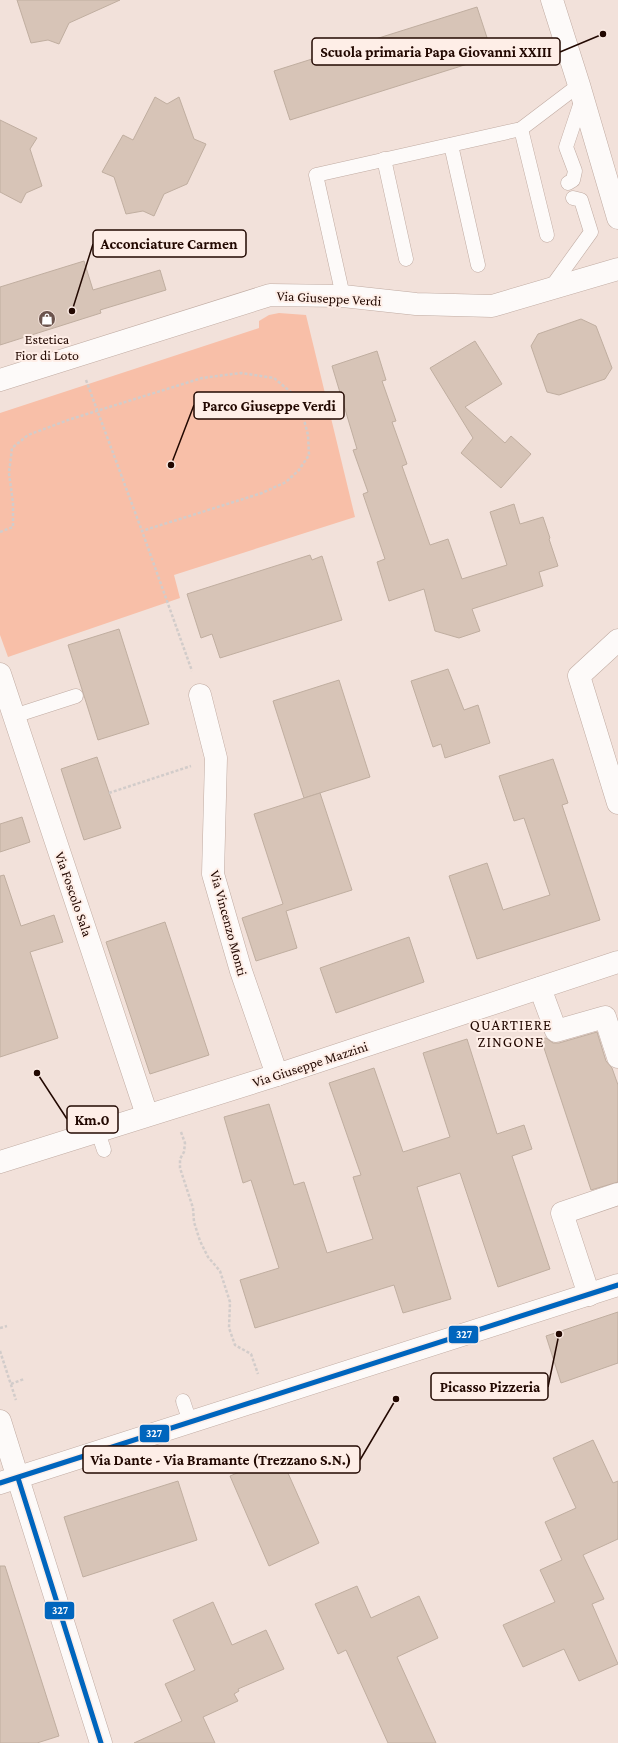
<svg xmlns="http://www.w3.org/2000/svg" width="618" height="1743" font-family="'Crimson Pro',serif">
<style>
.green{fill:#f8bfa8}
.building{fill:#d7c4b7;stroke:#c0aea0}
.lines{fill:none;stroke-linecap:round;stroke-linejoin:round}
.lane-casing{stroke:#c0aba2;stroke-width:15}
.street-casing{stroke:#c0aba2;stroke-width:23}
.path{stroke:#d2ccca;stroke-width:2.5;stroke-dasharray:3 2;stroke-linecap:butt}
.lane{stroke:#fdfaf9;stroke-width:14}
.street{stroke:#fdfaf9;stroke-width:22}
.bus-1-casing{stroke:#feeee7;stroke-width:8}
.bus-1{stroke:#0065bd;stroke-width:5}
.labels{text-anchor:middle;stroke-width:4;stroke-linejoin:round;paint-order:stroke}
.street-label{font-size:14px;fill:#220801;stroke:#feeee7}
.poi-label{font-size:14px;fill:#220801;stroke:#feeee7}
.neighbourhood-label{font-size:15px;letter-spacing:1px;fill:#220801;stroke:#feeee7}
.leader{fill:none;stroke:#220801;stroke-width:1.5}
.callout-dot{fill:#220801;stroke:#feeee7;stroke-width:1.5}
.callout{fill:#feeee7;stroke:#220801;stroke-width:1.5}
.callout-label{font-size:15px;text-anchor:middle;font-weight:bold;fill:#220801}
.line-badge{stroke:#feeee7;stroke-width:1.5}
.badge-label{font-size:11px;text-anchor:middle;font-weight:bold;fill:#fff}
</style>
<rect width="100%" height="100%" fill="#f2e1da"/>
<polygon class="green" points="279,313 306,315 355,517 174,575 180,598 8,657 0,635 0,413 259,328 259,321 269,315"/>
<g class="building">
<polygon points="17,0 120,0 69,23 59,44 48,40 31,43"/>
<polygon points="477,7 493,56 290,120 274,71"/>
<polygon points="155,97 167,104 179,97 194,139 206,144 187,184 164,194 154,216 143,211 126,214 114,177 102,172 123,135 133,140"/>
<polygon points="0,120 37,138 30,149 42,186 26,193 21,203 0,192"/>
<polygon points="84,261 93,290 160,270 166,290 100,310 101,313 0,345 0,287"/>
<polygon points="581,319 596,326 612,368 605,379 559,395 547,392 531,346 538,334"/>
<polygon points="475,341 502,384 465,407 505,443 511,436 531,454 501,488 461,453 473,438 430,368"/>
<polygon points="377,351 386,380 382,381 396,421 392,422 407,464 402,466 430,545 448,539 462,579 507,565 490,512 514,504 520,524 543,517 550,538 549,539 558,566 539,572 543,586 472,609 480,631 459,638 435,631 424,589 389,601 377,562 385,559 363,494 368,492 353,450 357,449 332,366"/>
<polygon points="310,555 312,560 322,556 342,620 220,658 212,634 201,638 187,594"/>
<polygon points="119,629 149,724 98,740 68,645"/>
<polygon points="448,669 464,710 478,705 490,743 445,758 441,744 433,747 411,681"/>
<polygon points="339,680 370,777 304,798 273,701"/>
<polygon points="97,757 121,828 84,840 61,769"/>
<polygon points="553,759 568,803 562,805 600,920 477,959 449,876 487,863 503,910 550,895 524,818 514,821 499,776"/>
<polygon points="320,793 352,890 286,911 297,948 256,961 242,918 283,904 254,814"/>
<polygon points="22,817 30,842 0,852 0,824"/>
<polygon points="4,875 21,926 54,915 63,942 30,952 58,1038 0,1057 0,876"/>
<polygon points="165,922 209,1055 150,1074 106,942"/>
<polygon points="409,937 424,982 336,1013 320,968"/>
<polygon points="597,1032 606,1061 612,1068 618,1085 618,1182 591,1190 541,1039 546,1038 553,1043 559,1043"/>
<polygon points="467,1039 497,1134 524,1125 532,1149 512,1156 550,1269 498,1287 460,1173 417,1187 451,1299 403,1313 394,1285 255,1328 240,1280 279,1268 251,1180 243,1183 224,1117 269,1104 294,1185 304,1182 327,1253 373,1239 353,1177 361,1175 329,1083 374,1068 403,1152 450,1137 423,1053"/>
<polygon points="618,1312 618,1363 561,1383 546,1336"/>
<polygon points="593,1440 613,1483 618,1481 618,1539 583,1555 604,1599 592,1604 618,1664 579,1681 564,1649 523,1667 503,1625 555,1602 540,1570 562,1560 545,1522 576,1508 553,1458"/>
<polygon points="280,1455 319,1543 269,1566 230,1476"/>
<polygon points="178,1481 197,1540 83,1577 64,1517"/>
<polygon points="0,1566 5,1566 59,1736 37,1743 0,1743"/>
<polygon points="357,1586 371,1618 419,1596 438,1638 397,1657 436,1743 388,1743 346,1650 338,1654 315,1604"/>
<polygon points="213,1602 232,1645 266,1630 284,1669 238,1689 239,1691 234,1694 238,1701 203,1717 215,1743 134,1743 182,1721 165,1684 195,1670 173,1620"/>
</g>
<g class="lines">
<g class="lane-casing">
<g id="lane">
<polyline points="521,129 547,235"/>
<polyline points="451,145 478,265"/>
<polyline points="384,159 406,259"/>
<polyline points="568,183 573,180 575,171 566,147 582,99"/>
<polyline points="550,289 591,232 581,200 573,198"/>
<polyline points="343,296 316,175 521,129 579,85"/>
<polyline points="14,716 76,696"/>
<polyline points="98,1132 104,1150"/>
<polyline points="183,1401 190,1422"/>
</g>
</g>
<g class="street-casing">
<g id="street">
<polyline points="552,0 579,85 618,218"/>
<polyline points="0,380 270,295 343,296 416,304 492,306 618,269"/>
<polyline points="618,640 579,676 618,803"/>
<polyline points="0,674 147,1115"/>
<polyline points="200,695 216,758 213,874 241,971 277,1075"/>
<polyline points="540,988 556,1031 605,1017 618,1057"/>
<polyline points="0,1162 277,1075 618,962"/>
<polyline points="589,1295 562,1213 618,1194"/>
<polyline points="0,1421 101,1743"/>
<polyline points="0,1483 618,1285"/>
</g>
</g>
<g class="path">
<polyline points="86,380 142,531"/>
<polyline points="0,532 13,527 13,503 9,473 12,448 28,435 71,419 202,378 241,373 274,378 292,393 302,412 308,435 309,455 299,470 286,482 262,493 142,531 192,671"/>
<polyline points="109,793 191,766"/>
<polyline points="181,1132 185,1143 184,1152 180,1159 180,1168 193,1208 194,1222 200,1241 208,1257 220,1271 230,1302 229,1328 235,1345 251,1354 258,1374"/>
<polyline points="0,1328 7,1326"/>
<polyline points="0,1351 16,1400"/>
<polyline points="11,1384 24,1379"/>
</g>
<use href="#lane" class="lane"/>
<use href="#street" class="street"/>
<g class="bus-1-casing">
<g id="bus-1">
<polyline points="18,1478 101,1743"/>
<polyline points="0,1483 618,1285"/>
</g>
</g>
<use href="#bus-1" class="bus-1"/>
</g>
<defs>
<g id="shop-disc" transform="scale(0.9)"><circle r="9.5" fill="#6b544d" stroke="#feeee7"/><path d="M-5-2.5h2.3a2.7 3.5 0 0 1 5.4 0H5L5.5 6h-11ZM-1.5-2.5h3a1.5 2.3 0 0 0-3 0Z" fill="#fff"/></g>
</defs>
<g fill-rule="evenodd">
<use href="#shop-disc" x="47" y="319"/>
</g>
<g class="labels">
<g class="street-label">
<text transform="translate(329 298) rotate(3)" y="5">Via Giuseppe Verdi</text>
<text transform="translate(74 894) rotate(71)" y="5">Via Foscolo Sala</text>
<text transform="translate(229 923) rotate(75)" y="5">Via Vincenzo Monti</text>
<text transform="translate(310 1064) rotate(-18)" y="5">Via Giuseppe Mazzini</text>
</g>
<g class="poi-label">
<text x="47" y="344">Estetica<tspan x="47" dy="16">Fior di Loto</tspan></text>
</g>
<g class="neighbourhood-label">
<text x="511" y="1030">QUARTIERE<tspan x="511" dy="17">ZINGONE</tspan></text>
</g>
</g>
<path class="leader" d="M603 34L560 52M72 311L93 244M171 465L194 405M37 1073L67 1119M559 1334L548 1387M396 1399L360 1460"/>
<g class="callout-dot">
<circle cx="603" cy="34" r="4"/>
<circle cx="72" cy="311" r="4"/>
<circle cx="171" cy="465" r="4"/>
<circle cx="37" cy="1073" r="4"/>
<circle cx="559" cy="1334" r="4"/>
<circle cx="396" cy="1399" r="4"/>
</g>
<g class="callout">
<rect x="312" y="38" width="248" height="27" rx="4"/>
<rect x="93" y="230" width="153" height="27" rx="4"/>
<rect x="194" y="392" width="150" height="27" rx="4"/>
<rect x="67" y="1106" width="51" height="27" rx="4"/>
<rect x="431" y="1373" width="117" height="27" rx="4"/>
<rect x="83" y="1446" width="277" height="27" rx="4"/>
</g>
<g class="callout-label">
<text x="436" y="57">Scuola primaria Papa Giovanni XXIII</text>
<text x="169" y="249">Acconciature Carmen</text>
<text x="269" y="411">Parco Giuseppe Verdi</text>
<text x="92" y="1125">Km.0</text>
<text x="490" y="1392">Picasso Pizzeria</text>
<text x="221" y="1465">Via Dante - Via Bramante (Trezzano S.N.)</text>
</g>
<g class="line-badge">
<rect x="448" y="1325" width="31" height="19" rx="4" fill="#0065bd"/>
<rect x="139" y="1424" width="31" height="19" rx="4" fill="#0065bd"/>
<rect x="44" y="1601" width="31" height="19" rx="4" fill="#0065bd"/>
</g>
<g class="badge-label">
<text x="464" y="1338">327</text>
<text x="154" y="1437">327</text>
<text x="60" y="1614">327</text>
</g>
</svg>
